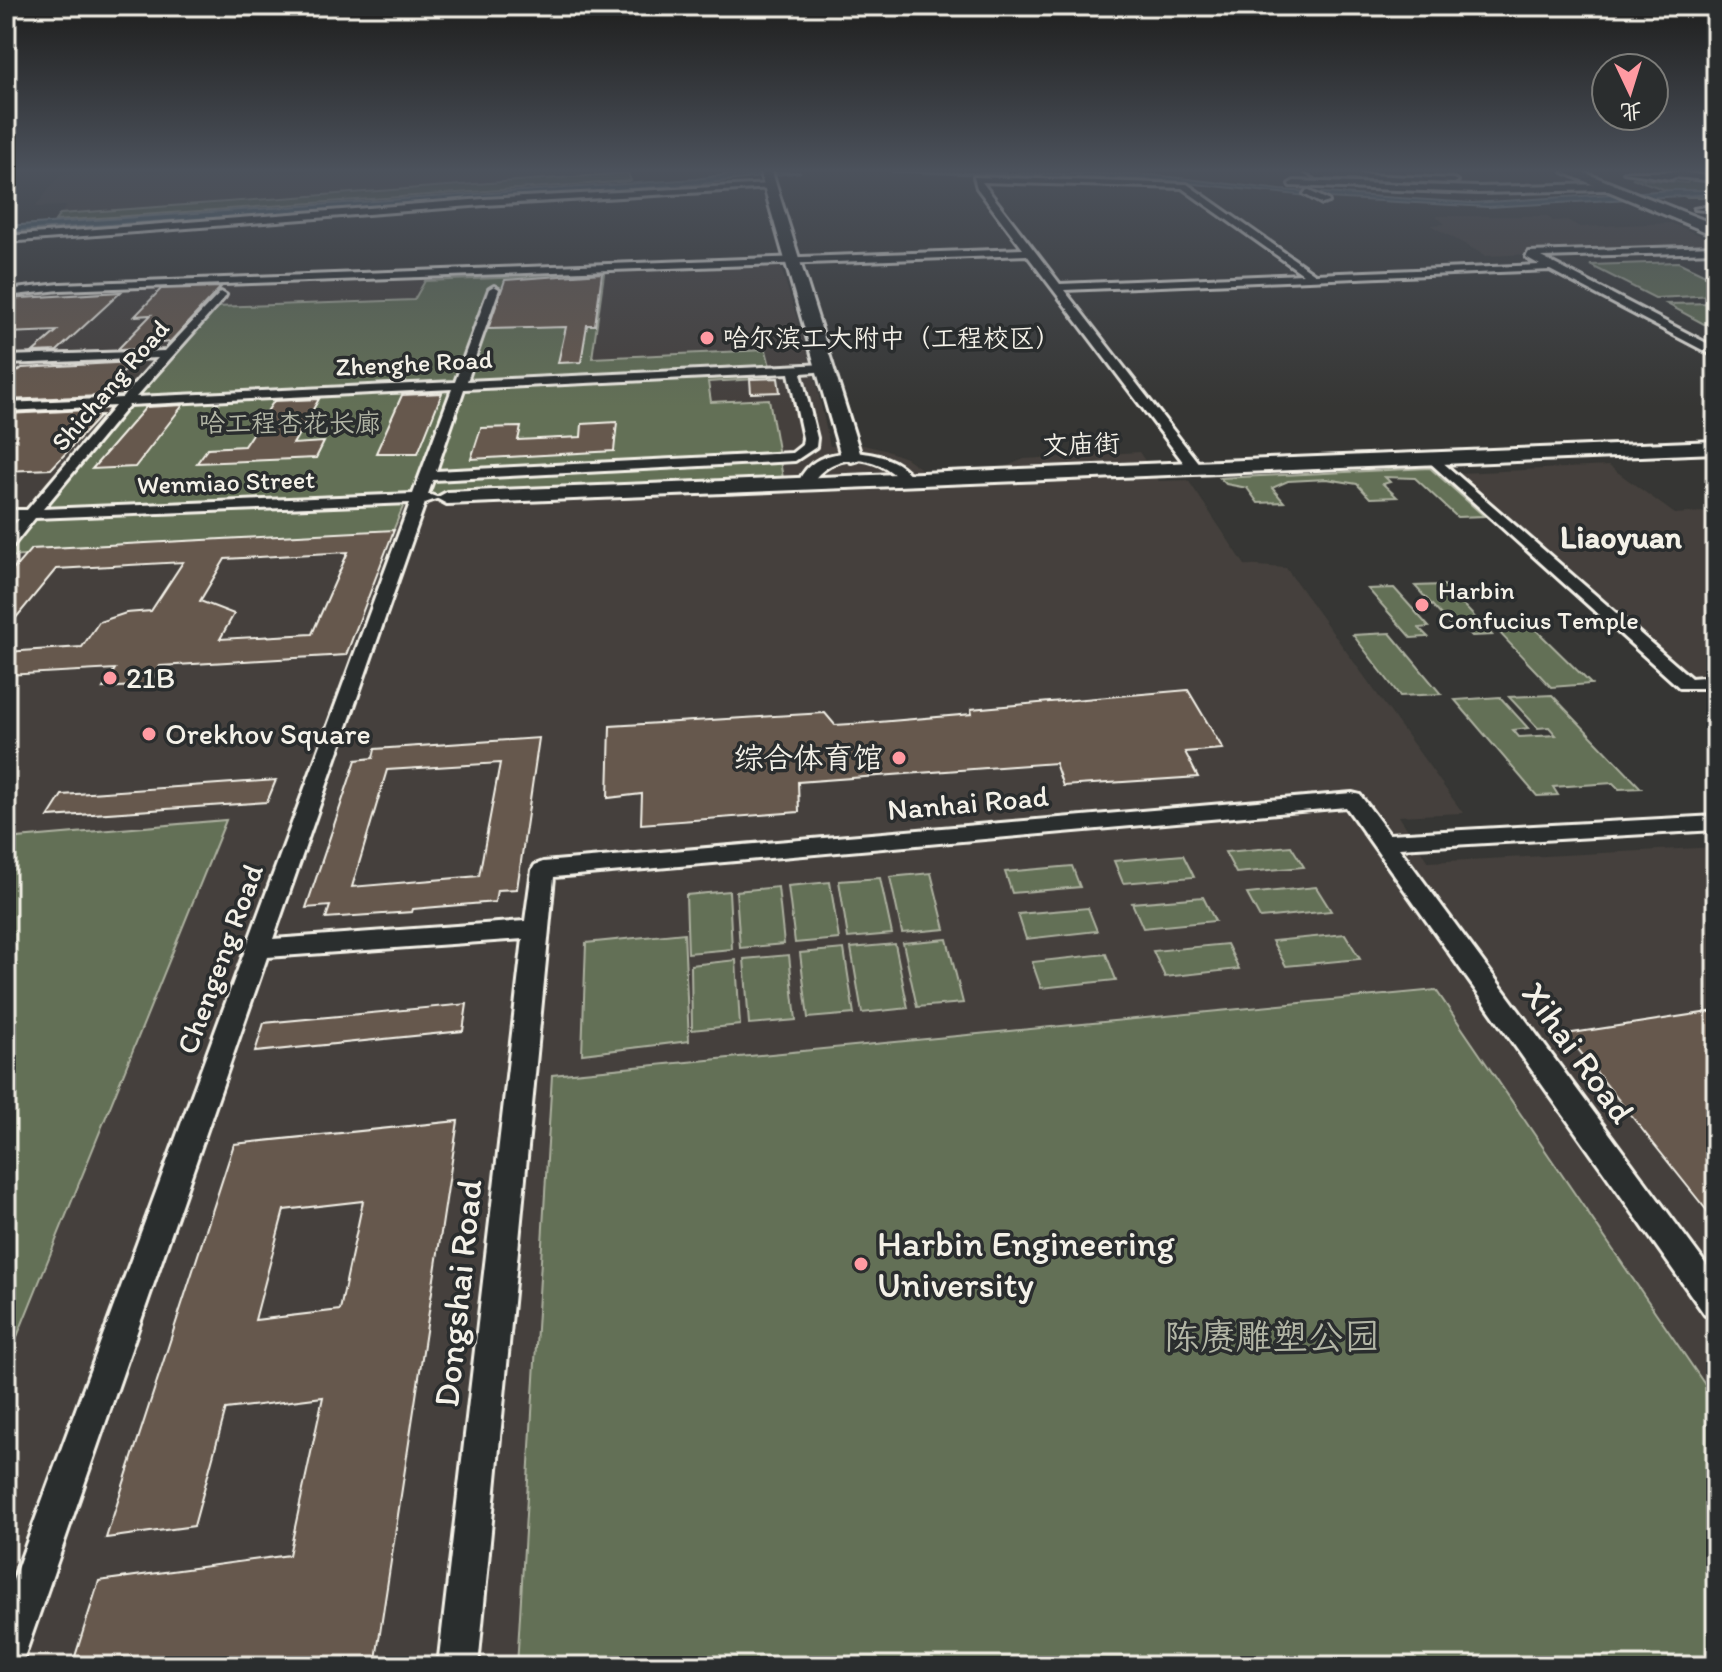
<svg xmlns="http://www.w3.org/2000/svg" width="1722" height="1672" font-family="Itim,'LXGW WenKai TC',sans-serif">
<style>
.built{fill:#44403c}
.green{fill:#636f56;stroke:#acb09f;stroke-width:2}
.water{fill:#4f6774;stroke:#919ea2;stroke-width:2}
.building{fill:#66584d;stroke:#f4f1e8;stroke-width:2;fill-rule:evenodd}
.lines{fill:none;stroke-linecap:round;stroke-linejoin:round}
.minor-casing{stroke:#f4f1e8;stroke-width:6}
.tertiary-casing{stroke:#f4f1e8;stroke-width:6}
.secondary-casing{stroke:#f4f1e8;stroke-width:6}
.trunk-casing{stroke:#f4f1e8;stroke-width:6}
.minor{fill:#2a2d2e;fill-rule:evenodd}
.tertiary{fill:#2a2d2e;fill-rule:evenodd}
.secondary{fill:#2a2d2e;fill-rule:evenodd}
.trunk{fill:#2a2d2e;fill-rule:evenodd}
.poi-dot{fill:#ff9aa2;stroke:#2a2d2e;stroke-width:3}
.labels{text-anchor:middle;stroke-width:7;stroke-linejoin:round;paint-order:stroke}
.far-poi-label{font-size:26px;fill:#f4f1e8;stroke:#2a2d2e;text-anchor:start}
.far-street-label{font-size:26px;fill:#f4f1e8;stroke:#2a2d2e}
.far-park-label{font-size:26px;fill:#b3b6a6;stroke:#2a2d2e}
.poi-label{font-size:30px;fill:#f4f1e8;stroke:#2a2d2e;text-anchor:start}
.street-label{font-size:30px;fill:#f4f1e8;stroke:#2a2d2e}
.far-district-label{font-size:32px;font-weight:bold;fill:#f4f1e8;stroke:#2a2d2e}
.near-street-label{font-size:36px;fill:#f4f1e8;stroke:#2a2d2e}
.near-poi-label{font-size:36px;fill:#f4f1e8;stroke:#2a2d2e;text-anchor:start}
.near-park-label{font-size:36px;fill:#b3b6a6;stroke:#2a2d2e}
</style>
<rect width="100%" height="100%" fill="#363634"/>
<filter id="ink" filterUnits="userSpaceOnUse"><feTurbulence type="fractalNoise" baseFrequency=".0125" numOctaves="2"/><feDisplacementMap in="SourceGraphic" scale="16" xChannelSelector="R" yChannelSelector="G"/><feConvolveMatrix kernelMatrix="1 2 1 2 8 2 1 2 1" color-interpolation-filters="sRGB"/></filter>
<g filter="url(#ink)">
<g class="built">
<polygon points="89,172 624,172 60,214 67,206 35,207 61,174"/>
<polygon points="1436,216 1547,216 1553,221 1567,220 1580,227 1671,223 1716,242 1716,247 1486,256 1430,225 1445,224"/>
<polygon points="780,264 813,369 830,446 859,444 884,450 906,458 923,470 1002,468 1024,459 1139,452 1159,481 1188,480 1245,565 1286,568 1463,813 1399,816 1428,862 1716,847 1716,1666 6,1666 6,292"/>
<polygon points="1609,466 1675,514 1716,511 1716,675 1692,676 1458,473"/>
</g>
<g class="green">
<polygon points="628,173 631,181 55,221 60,214"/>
<polygon points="1694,176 1716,179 1716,197 1686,197 1632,178 1687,183"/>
<polygon points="1678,262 1716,280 1716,295 1655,298 1590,265"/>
<polygon points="604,274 592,358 766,350 773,378 708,382 711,402 769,399 783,478 407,497 391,536 6,557 6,533 215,307 414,300 425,281"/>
<polygon points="1716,303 1716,324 1704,324 1667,304"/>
<polygon points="1430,468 1484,516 1457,517 1415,478 1385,477 1390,482 1383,484 1397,497 1370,498 1357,484 1327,479 1288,481 1272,488 1284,502 1258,503 1247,488 1226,484 1220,478"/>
<polygon points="1444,585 1492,635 1472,636 1461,624 1450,625 1415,586"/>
<polygon points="1394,588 1429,627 1419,628 1428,637 1411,638 1368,589"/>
<polygon points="1532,626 1591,684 1551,687 1495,628"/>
<polygon points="1390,633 1441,694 1400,696 1353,635"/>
<polygon points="1552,695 1641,788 1619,789 1613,783 1553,787 1558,795 1537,796 1455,700 1500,697 1528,728 1513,730 1519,737 1556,735 1549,727 1538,728 1509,697"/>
<polygon points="226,820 14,1344 6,1345 6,839"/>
<polygon points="1291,846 1304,867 1236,873 1225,852"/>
<polygon points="1183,855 1194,877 1123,883 1114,861"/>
<polygon points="1072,866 1080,887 1012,893 1005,872"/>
<polygon points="931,873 945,929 902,933 890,877"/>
<polygon points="880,878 892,934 848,938 839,881"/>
<polygon points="830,882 839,939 795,943 788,886"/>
<polygon points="778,887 784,944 740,948 736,891"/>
<polygon points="1316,887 1331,911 1260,918 1247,894"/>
<polygon points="729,891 732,949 688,953 686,895"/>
<polygon points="1203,897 1215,921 1143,928 1132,903"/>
<polygon points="1088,908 1097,931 1026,939 1018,914"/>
<polygon points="684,933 689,1041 582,1054 586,943"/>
<polygon points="1345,934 1360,959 1286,966 1272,941"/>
<polygon points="947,939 963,1003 917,1007 903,943"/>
<polygon points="895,944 908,1008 862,1013 851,948"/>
<polygon points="1227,944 1239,969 1165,977 1153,951"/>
<polygon points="844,949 854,1014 808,1018 800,953"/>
<polygon points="1106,954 1116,980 1041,988 1032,962"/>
<polygon points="789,955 796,1020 749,1024 744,959"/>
<polygon points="736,960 740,1025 692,1030 691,965"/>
<polygon points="1436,990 1716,1401 1716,1666 517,1666 552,1075"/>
</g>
<g class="water">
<polygon points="742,172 801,172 702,184 6,232 6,226 696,179"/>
<polygon points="892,172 1154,175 1281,190 1472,203 1672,190 1716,190 1716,194 1488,207 1326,198 1158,180"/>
</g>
<g class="building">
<polygon points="602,273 595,325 587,325 581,362 558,363 566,327 488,329 505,280"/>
<polygon points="221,287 170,342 150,344 146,349 117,350 151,315 135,316 161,289"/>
<polygon points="121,292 57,351 33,352 57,331 6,333 6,299"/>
<polygon points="133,362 101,396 6,400 6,381 22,368"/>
<polygon points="778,378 780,392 751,393 750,379"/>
<polygon points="442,393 418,453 376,453 402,395"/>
<polygon points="319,399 293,444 324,442 316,458 197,463 208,448 244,446 274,401"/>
<polygon points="183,405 135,467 92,469 146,407"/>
<polygon points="87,410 81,416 101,415 51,469 6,471 6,414"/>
<polygon points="617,422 614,451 471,459 481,428 521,427 518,440 581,437 582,424"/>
<path d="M394 530 346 655 160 666 149 685 103 688 115 669 6 675V652L82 647 99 622 126 613 151 611 183 562 56 569 6 630V578L31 549ZM348 552 312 634 220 639 234 614 200 601 225 559Z"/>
<polygon points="1188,690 1223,749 1185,752 1198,777 1063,786 1055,763 798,782 799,812 641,824 642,794 608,798 610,726 825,713 835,725 867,723 972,714 971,709"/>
<path d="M539 738 517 889 497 890 495 902 413 909 412 912 326 918 330 906 306 908 356 760 373 758 375 749ZM500 763 479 876 352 887 387 770Z"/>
<polygon points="276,780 267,802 48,817 62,795"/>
<polygon points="467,1004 463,1031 255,1052 264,1023"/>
<polygon points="1716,1011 1716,1222 1566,1034"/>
<path d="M458 1121 375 1666H72L99 1581 289 1555 323 1397 226 1409 194 1526 106 1538 234 1144ZM363 1201 340 1310 255 1320 284 1210Z"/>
</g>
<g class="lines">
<g class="minor-casing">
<g id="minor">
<polygon points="1305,172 1454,179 1458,181 1454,183 1317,178"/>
<polygon points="1624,172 1679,172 1716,177 1716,181 1675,177 1671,179"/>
<path d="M974 177 1187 184 1315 274 1540 265 1526 257 1529 252 1716 246V252L1541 257 1716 348V357L1550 270 1064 290 1200 465 1202 468 1195 472 1190 471 1027 255 60 290 6 296V290L60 284 1023 249 977 188ZM982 182 1182 188 1303 274 1060 284Z"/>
<polygon points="771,184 774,188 484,205 6,242 6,236 484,199"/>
<polygon points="1307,190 1328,200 1329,202 1322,204 1304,194"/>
<polygon points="1716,205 1716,211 1694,209"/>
<path d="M494 286 499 289 467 381 825 364 831 368 829 371 801 373 817 438 816 447 795 461 433 480 428 494 439 498 425 503 273 939 525 921 532 870 535 865 543 862 1352 793 1360 795 1389 834 1716 816V830L1399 848 1716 1278V1319L1705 1315 1346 807 554 877 478 1666H438L523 939 267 957 26 1652 20 1666H6V1599L410 503 35 518 12 547 6 549V534L19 519 6 520V510H27L115 406 6 411V403L122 398 158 358 6 364V356L165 351 221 292 226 295 225 297 136 397 455 382 489 289ZM789 373 803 438 802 445 792 453 436 471 464 389ZM452 389 413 494 43 509 129 405Z"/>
<path d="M852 452C877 454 898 458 914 479L912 482H902C876 452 831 450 810 486L805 487 798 483C808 459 827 454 852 452Z"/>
<polygon points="1433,454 1691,678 1716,676 1716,688 1680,688 1428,461 1426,458"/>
</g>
</g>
<g class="tertiary-casing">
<polygon id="tertiary" points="1294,181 1477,187 1606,184 1611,187 1606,190 1477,193 1290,186 1289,184"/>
</g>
<g class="secondary-casing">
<g id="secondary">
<polygon points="760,172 772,172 861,456 858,460 851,462 841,456"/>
<polygon points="1716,441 1716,453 447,504 436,498 447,492"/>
</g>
</g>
<g class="trunk-casing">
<polygon id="trunk" points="1563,172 1583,172 1716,225 1716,236"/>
</g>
<use href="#minor" class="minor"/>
<use href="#tertiary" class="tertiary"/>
<use href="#secondary" class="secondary"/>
<use href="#trunk" class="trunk"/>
</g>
</g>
<linearGradient id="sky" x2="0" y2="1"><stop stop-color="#1e1e1d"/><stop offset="0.42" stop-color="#4c525c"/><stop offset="1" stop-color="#4c525c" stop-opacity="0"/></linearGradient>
<rect width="1722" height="406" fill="url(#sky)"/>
<g class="poi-dot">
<circle cx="707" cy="338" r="8"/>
<circle cx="1422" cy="605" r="8"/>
<circle cx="110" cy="678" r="8"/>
<circle cx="149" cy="734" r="8"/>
<circle cx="899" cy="758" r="8"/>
<circle cx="861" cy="1264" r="8"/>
</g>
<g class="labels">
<g class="far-poi-label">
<text x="723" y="347">哈尔滨工大附中（工程校区）</text>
<text x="1438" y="599">Harbin<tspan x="1438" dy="30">Confucius Temple</tspan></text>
</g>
<g class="far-street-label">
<text transform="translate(414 363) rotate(-3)" y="9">Zhenghe Road</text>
<text transform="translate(110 385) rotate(-49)" y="9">Shichang Road</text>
<text transform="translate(1081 444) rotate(-2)" y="9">文庙街</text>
<text transform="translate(226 482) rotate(-2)" y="9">Wenmiao Street</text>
</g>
<g class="far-park-label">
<text x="290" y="432">哈工程杏花长廊</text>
</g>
<g class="poi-label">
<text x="126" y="688">21B</text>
<text x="165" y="744">Orekhov Square</text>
<text x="883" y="768" text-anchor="end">综合体育馆</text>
</g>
<g class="street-label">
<text transform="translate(968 803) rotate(-5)" y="10">Nanhai Road</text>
<text transform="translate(220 959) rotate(-70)" y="10">Chengeng Road</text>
</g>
<g class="far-district-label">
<text x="1621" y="548">Liaoyuan</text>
</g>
<g class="near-street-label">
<text transform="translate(1579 1052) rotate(54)" y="13">Xihai Road</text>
<text transform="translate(457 1293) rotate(-84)" y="13">Dongshai Road</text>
</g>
<g class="near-poi-label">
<text x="877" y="1256">Harbin Engineering<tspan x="877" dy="41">University</tspan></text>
</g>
<g class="near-park-label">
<text x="1272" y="1349">陈赓雕塑公园</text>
</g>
</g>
<rect width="1722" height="1672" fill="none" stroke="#2a2d2e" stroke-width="32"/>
<rect x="16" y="16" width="1690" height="1640" fill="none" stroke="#f4f1e8" stroke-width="3" filter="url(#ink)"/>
<g transform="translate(1630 92) rotate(176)"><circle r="38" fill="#2a2d2e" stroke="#7b7b78" stroke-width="2"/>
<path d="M0-6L14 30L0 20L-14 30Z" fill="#ff9aa2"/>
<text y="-12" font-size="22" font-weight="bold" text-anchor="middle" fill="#f4f1e8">北</text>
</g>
</svg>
